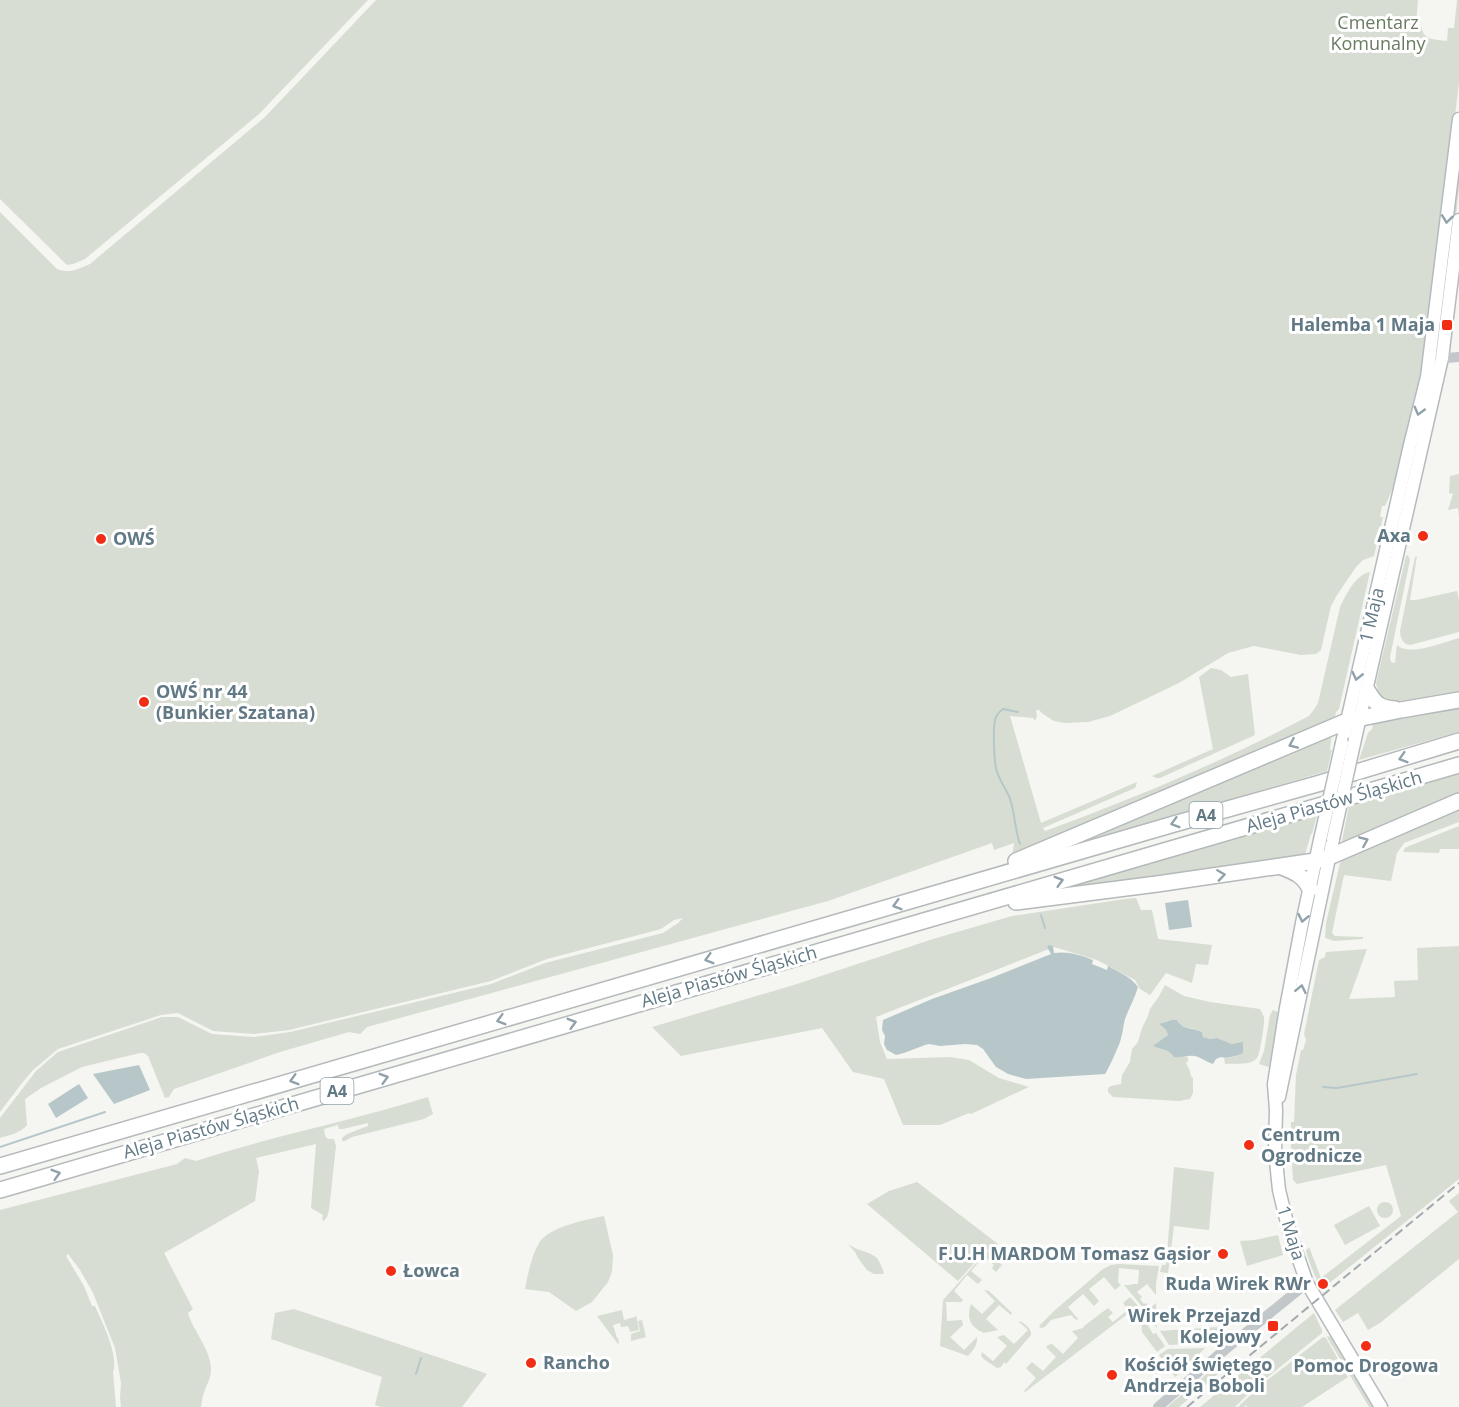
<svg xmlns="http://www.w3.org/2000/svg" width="1459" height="1407" font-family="'Open Sans',sans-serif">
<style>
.green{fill:#d7ddd2}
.water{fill:#b7c7c9}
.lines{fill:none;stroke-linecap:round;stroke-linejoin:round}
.stream{stroke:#b7c7c9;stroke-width:2}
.secondary-casing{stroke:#b4bbbe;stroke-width:15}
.motorway-casing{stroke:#b4b9bb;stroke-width:18}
.tertiary{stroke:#c2c7ca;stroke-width:10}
.secondary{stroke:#fff;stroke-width:12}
.motorway{stroke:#fff;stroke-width:15}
.rail{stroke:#a2aaaf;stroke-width:2;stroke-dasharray:9 4.5;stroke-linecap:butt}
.secondary-bridge-casing{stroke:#b4bbbe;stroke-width:15;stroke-linecap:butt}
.secondary-bridge{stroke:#fff;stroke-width:12}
.oneway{stroke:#90a1aa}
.poi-dot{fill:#f12e15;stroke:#fff;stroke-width:2}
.labels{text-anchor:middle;stroke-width:6;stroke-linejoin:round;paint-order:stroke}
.shield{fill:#fff;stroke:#90a1aa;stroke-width:1.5}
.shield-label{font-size:16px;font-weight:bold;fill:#617985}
.park-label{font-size:18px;fill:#697b61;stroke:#fff}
.poi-label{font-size:18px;font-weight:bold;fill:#617985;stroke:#fff;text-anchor:start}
.street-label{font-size:18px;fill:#617985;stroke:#fff}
</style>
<rect width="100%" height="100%" fill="#f5f5f1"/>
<g class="green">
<polygon points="0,0 368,0 259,114 85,259 73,264 67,265 0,199"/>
<path d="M376 0H1418L1416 25 1421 26C1423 41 1435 39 1447 41L1448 28H1454L1457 0H1459V82L1428 345 1423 372H1421C1411 417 1405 465 1385 506H1382L1380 517H1383L1374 556 1363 560 1356 567 1337 595 1331 606 1321 650 1316 654 1301 655 1254 646 1228 653 1179 683 1110 716 1088 722 1065 723 1054 721 1043 714 1039 710H1036L1037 716 1035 721 1033 718 1010 716 1041 823 1137 782 1135 788 1043 828 1045 831C1135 798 1224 761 1309 716L1315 708 1318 703 1340 607C1346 595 1355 575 1370 572L1339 709 1336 712 1334 723 1012 857 1014 843 994 850 992 843 828 901 367 1027 360 1034 349 1032 280 1052 174 1089 169 1097 165 1098 148 1056 144 1053H140L82 1067 41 1088 25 1099 27 1125C21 1133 9 1135 0 1138V1118L36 1071 58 1052 162 1017H178L212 1034 254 1037 290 1032 491 984 545 963 663 933 678 923 683 918 674 920 661 929 547 959 491 981 289 1030 254 1034 213 1031 178 1013 161 1015 58 1049 33 1070 22 1083 0 1112V212L57 269C70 274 78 269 90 264L265 117Z"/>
<polygon points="1459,151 1459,189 1445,313 1438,347 1437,344"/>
<polygon points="1459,474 1459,517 1458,508 1448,510 1453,494 1449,493 1450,476"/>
<path d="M1408 555 1410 560 1390 657 1391 662 1395 663 1397 645C1409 657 1444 642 1459 638V694L1396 703 1382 700 1378 692 1376 683 1406 556Z"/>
<path d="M1417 556 1410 600H1416L1457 591 1459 600V632L1410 645C1403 644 1400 638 1400 631L1415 557Z"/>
<polygon points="1211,668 1221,670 1231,677 1248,674 1255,735 1160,778 1156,778 1152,776 1213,749 1199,677"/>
<polygon points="1459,706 1459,732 1359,760 1368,733 1372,729 1374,719"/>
<polygon points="1332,732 1330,750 1332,750 1327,771 1075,845 1074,841"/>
<polygon points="1459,773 1459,798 1344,846 1342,841 1349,805"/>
<polygon points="1459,808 1459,822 1404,843 1397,853 1391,881 1344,875 1332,933 1335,936 1363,937 1363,939 1334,941 1325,938 1326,923 1340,863 1345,856"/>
<polygon points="1317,815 1312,834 1311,834 1304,858 1064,891 1064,888"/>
<polygon points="1459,826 1459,849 1440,849 1439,853 1403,852 1405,848 1409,846"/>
<polygon points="1136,898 1141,910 1152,910 1158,939 1212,945 1208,965 1196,964 1192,983 1166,973 1150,995 1140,989 1135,980 1097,960 1054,947 876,1017 880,1042 887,1059 950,1057 969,1060 999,1078 1029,1087 971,1114 969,1113 940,1125 903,1125 884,1079 853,1072 822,1028 681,1056 652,1027 797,984 933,939 1012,916 1125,899"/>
<path d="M1459 946V1179L1322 1289C1315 1277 1310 1265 1306 1251L1309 1247 1321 1278 1401 1216 1386 1165 1297 1184 1293 1180 1292 1162 1295 1158V1152L1291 1148V1122H1294L1296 1075 1301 1050H1303L1306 1040 1304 1034 1319 960 1325 957 1326 952 1367 949 1349 999 1395 997 1394 981 1418 980 1417 948Z"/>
<path d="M1165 985 1184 996 1210 1002 1260 1009C1261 1012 1263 1014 1264 1017 1265 1021 1260 1055 1257 1058 1250 1066 1235 1063 1225 1064L1224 1058 1234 1057 1238 1055 1232 1044 1217 1038 1210 1039 1203 1037 1202 1032C1193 1026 1183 1031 1176 1020L1165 1022 1160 1025 1166 1030 1168 1035 1154 1046C1157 1048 1160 1048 1163 1048 1173 1051 1176 1058 1188 1057V1061L1186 1063 1190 1071 1191 1076 1193 1078V1093L1190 1099 1179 1101 1113 1097 1108 1092V1088L1111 1086 1121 1084 1122 1075 1130 1062 1132 1049 1138 1042 1142 1028 1148 1016 1150 1009 1158 998Z"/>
<polygon points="1273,1010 1278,1012 1279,1014 1273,1053 1269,1067 1259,1064 1264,1051 1270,1015"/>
<path d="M428 1097 433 1114 424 1119 352 1137 345 1141H342V1138L347 1134 368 1126V1123L343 1129H339L338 1125 324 1129 325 1136 328 1139H334L336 1146 329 1210 327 1217 324 1221 322 1219 323 1215 311 1208 316 1144 256 1158 259 1171 255 1201 164 1253 193 1309 188 1313C194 1333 211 1349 211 1370 211 1379 206 1385 204 1393 202 1397 202 1402 201 1407H121L120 1398 121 1383 115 1348 93 1293 80 1270 68 1254 66 1256 84 1286 92 1306H95C102 1322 119 1355 113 1372L116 1407H0V1210L177 1164 185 1158 196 1161C272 1136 351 1121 428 1097Z"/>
<polygon points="1174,1167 1214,1172 1209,1230 1174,1226 1168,1273 1160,1272 1162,1265 1166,1265"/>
<polygon points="917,1182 998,1244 996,1249 992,1254 987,1249 958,1281 867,1204 889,1191"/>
<polygon points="1459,1193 1459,1259 1380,1323 1368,1330 1358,1313 1343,1322 1335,1310 1458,1212 1449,1201"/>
<circle cx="1385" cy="1210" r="8"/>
<polygon points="1369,1206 1380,1226 1345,1245 1334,1225"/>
<path d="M604 1216 613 1255 612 1272 608 1282 592 1302 576 1311 549 1292 525 1289C528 1274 531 1257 539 1243 550 1226 586 1220 604 1216Z"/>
<polygon points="1278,1235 1283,1255 1247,1266 1240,1241 1255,1240"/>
<path d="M848 1244C857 1251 869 1251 877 1258 880 1262 882 1268 884 1273L883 1274H874L867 1270 858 1258 855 1252Z"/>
<path d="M987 1251 1002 1265 996 1272 992 1268 994 1265 984 1256 971 1271 982 1280 978 1284 967 1275 954 1291 963 1300 961 1302H946L947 1321 962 1320 963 1325 950 1337 964 1350 977 1337C978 1345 973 1350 968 1356L940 1346 943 1300Z"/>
<polygon points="1119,1264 1159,1266 1156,1283 1156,1295 1147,1284 1137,1292 1142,1297 1140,1299 1144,1304 1146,1303 1150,1308 1156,1303 1157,1328 1140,1304 1124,1285 1131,1285 1132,1284 1138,1284 1139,1270 1119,1268 1118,1282 1121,1285 1115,1290 1104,1277 1089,1289 1099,1301 1094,1306 1083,1294 1068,1307 1078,1319 1076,1320 1071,1315 1051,1320 1045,1327 1041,1328 1039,1326 1054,1311 1103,1269 1111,1265"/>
<path d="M984 1290 989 1291 1012 1313 1011 1315 999 1305 986 1319 998 1330 984 1333C971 1327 966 1319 971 1304L982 1314 995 1301Z"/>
<polygon points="1130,1297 1138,1306 1025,1392 1024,1391 1036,1378 1026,1368 1032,1362 1043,1371 1056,1357 1046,1347 1048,1345 1052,1344 1063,1354 1078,1338 1072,1331 1083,1328 1084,1326 1108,1308 1113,1313 1108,1317 1113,1322 1128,1310 1123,1303"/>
<polygon points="294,1309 482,1372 487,1374 462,1407 381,1407 375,1405 382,1377 271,1339 275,1313"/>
<polygon points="622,1310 624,1320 635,1317 636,1315 639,1330 630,1332 628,1326 621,1327 620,1323 613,1325 617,1338 618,1338 619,1343 618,1344 597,1316"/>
<polygon points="1314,1313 1322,1330 1322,1333 1253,1389 1235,1407 1200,1407"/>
<polygon points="1141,1314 1153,1334 1156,1333 1165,1346 1157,1352 1142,1332"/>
<polygon points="642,1320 646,1337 631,1341 631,1334 640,1331 638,1321"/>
<path d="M1018 1321C1024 1322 1032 1329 1031 1335L1006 1364 1004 1362 1001 1367 997 1368 985 1360 981 1356 982 1352 993 1361 1007 1346 997 1337 1004 1335 1014 1344 1028 1330Z"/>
<polygon points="1217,1327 1222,1338 1217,1342 1213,1341 1211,1343 1169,1345 1160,1331"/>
<polygon points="1327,1336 1331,1337 1373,1407 1369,1407 1328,1339"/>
<polygon points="1323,1337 1326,1338 1348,1377 1302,1407 1247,1407 1246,1405 1244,1407 1238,1407 1261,1385"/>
<polygon points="1205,1348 1200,1353 1192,1364 1175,1377 1159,1355 1168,1349"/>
<polygon points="1226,1358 1230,1364 1179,1407 1167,1407"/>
</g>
<g class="water">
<polygon points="1188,900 1192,927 1169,930 1165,903"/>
<path d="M1049 945 1053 946 1054 953C1068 951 1080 955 1093 960L1092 964 1107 970 1108 966C1119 972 1131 977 1138 987 1135 998 1129 1008 1125 1019 1123 1026 1123 1032 1121 1038 1121 1042 1108 1070 1105 1074L1026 1079 1008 1074 1003 1071 996 1067 983 1049 977 1045 965 1044 940 1046 929 1044 925 1045 904 1053 896 1055 887 1050 884 1044 885 1036 882 1030 883 1020 932 999 991 978 1051 954 1047 947Z"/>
<path d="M1172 1020H1177C1183 1031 1193 1027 1202 1032L1203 1037 1210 1039 1217 1038 1232 1044 1243 1042V1053C1237 1056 1227 1059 1221 1057L1216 1059 1213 1064C1206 1062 1199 1056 1194 1056 1188 1055 1182 1058 1174 1057 1168 1048 1161 1050 1153 1046L1168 1035 1166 1030 1159 1024Z"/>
<polygon points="139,1065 150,1090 114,1104 93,1074"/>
<polygon points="79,1084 88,1098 56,1118 48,1104"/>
</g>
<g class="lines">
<g class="stream">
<path d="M1018 712 1003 709C999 712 996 715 995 720 993 728 994 759 996 768 998 780 1008 790 1011 802 1015 816 1015 830 1020 844"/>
<polyline points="1041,915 1045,928"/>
<polyline points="1323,1087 1337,1088 1417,1074"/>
<polyline points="0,1147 105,1112"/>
<polyline points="416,1374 421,1358"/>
</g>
<g class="secondary-casing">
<g id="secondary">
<polyline points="1355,739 1442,358 1459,220"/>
<polyline points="1342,743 1410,445 1427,377 1459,119"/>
<polyline points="1320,840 1302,923 1286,1008 1274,1084 1276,1110 1275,1151 1279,1190 1289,1231 1307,1283 1381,1407"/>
<polyline points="1279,1097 1333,839"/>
</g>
</g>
<g class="motorway-casing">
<g id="motorway">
<path d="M1367 690C1375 703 1378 708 1395 709"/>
<polyline points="1016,861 1347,721 1401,710 1459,700"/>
<path d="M1282 867C1295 872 1304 876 1310 889"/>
<polyline points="1016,902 1157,884 1315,861 1329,857 1459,801"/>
<polyline points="0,1166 1174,824 1317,784 1459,741"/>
<polyline points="0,1190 1459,765"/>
</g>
</g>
<g class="tertiary">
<polyline points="1434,357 1446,358 1459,357"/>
<polyline points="1158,1407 1216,1357 1307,1283"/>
</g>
<use href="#secondary" class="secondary"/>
<use href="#motorway" class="motorway"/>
<polyline class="rail" points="1187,1407 1459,1183"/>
<g class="secondary-bridge-casing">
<g id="secondary-bridge">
<polyline points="1333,839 1355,739"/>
<polyline points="1320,840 1342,743"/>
</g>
</g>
<use href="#secondary-bridge" class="secondary-bridge"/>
</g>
<defs><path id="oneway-chevron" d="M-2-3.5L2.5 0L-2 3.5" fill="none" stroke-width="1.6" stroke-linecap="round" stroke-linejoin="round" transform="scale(1.5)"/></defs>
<g class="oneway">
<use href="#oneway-chevron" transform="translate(1447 219) rotate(97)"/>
<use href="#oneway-chevron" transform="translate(1419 411) rotate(105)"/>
<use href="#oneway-chevron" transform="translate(1357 676) rotate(103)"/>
<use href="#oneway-chevron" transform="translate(1293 744) rotate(157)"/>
<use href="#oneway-chevron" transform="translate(1403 758) rotate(163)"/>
<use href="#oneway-chevron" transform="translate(1175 823) rotate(164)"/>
<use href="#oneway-chevron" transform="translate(1364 841) rotate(-23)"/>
<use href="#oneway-chevron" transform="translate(1221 875) rotate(-8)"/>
<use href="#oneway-chevron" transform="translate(1059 881) rotate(-16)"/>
<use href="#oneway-chevron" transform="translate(897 905) rotate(164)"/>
<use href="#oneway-chevron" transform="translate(1303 918) rotate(102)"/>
<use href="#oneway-chevron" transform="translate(709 959) rotate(164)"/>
<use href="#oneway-chevron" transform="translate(1301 989) rotate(-78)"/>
<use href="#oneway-chevron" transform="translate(501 1020) rotate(164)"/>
<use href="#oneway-chevron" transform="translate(572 1023) rotate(-16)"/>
<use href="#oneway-chevron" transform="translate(384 1078) rotate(-16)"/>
<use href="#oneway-chevron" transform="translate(294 1080) rotate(164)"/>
<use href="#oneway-chevron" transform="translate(56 1174) rotate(-16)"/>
</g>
<g class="poi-dot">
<rect x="1441" y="319" width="12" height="12" rx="3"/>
<circle cx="1423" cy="536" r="6"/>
<circle cx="101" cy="539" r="6"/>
<circle cx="144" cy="702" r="6"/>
<circle cx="1249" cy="1145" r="6"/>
<circle cx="1223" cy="1254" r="6"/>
<circle cx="391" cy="1271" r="6"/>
<circle cx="1323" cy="1284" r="6"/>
<rect x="1267" y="1320" width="12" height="12" rx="3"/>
<circle cx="1366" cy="1346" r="6"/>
<circle cx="531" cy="1363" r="6"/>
<circle cx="1112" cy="1375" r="6"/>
</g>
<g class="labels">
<g class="shield">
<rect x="1189.5" y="802" width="33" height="26" rx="4.5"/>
<rect x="320.5" y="1078" width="33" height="26" rx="4.5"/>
</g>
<g class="shield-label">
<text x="1206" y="821">A4</text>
<text x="337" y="1097">A4</text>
</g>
<g class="park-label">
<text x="1378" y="29">Cmentarz<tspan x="1378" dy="21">Komunalny</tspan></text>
</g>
<g class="poi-label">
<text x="1435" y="331" text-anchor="end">Halemba 1 Maja</text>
<text x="1411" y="542" text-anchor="end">Axa</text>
<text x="113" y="545">OWŚ</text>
<text x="156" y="698">OWŚ nr 44<tspan x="156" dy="21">(Bunkier Szatana)</tspan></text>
<text x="1261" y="1141">Centrum<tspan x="1261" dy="21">Ogrodnicze</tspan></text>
<text x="1211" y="1260" text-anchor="end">F.U.H MARDOM Tomasz Gąsior</text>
<text x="403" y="1277">Łowca</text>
<text x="1311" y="1290" text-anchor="end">Ruda Wirek RWr</text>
<text x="1261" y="1322" text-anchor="end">Wirek Przejazd<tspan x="1261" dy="21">Kolejowy</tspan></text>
<text x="543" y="1369">Rancho</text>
<text x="1124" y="1371">Kościół świętego<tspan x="1124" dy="21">Andrzeja Boboli</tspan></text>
<text x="1366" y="1372" text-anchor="middle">Pomoc Drogowa</text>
</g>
<g class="street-label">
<text transform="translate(1372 615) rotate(-77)" y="6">1 Maja</text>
<text transform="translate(1334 802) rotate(-16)" y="6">Aleja Piastów Śląskich</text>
<text transform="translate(729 977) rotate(-16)" y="6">Aleja Piastów Śląskich</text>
<text transform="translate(211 1128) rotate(-16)" y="6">Aleja Piastów Śląskich</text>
<text transform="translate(1291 1233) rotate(73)" y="6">1 Maja</text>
</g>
</g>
</svg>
